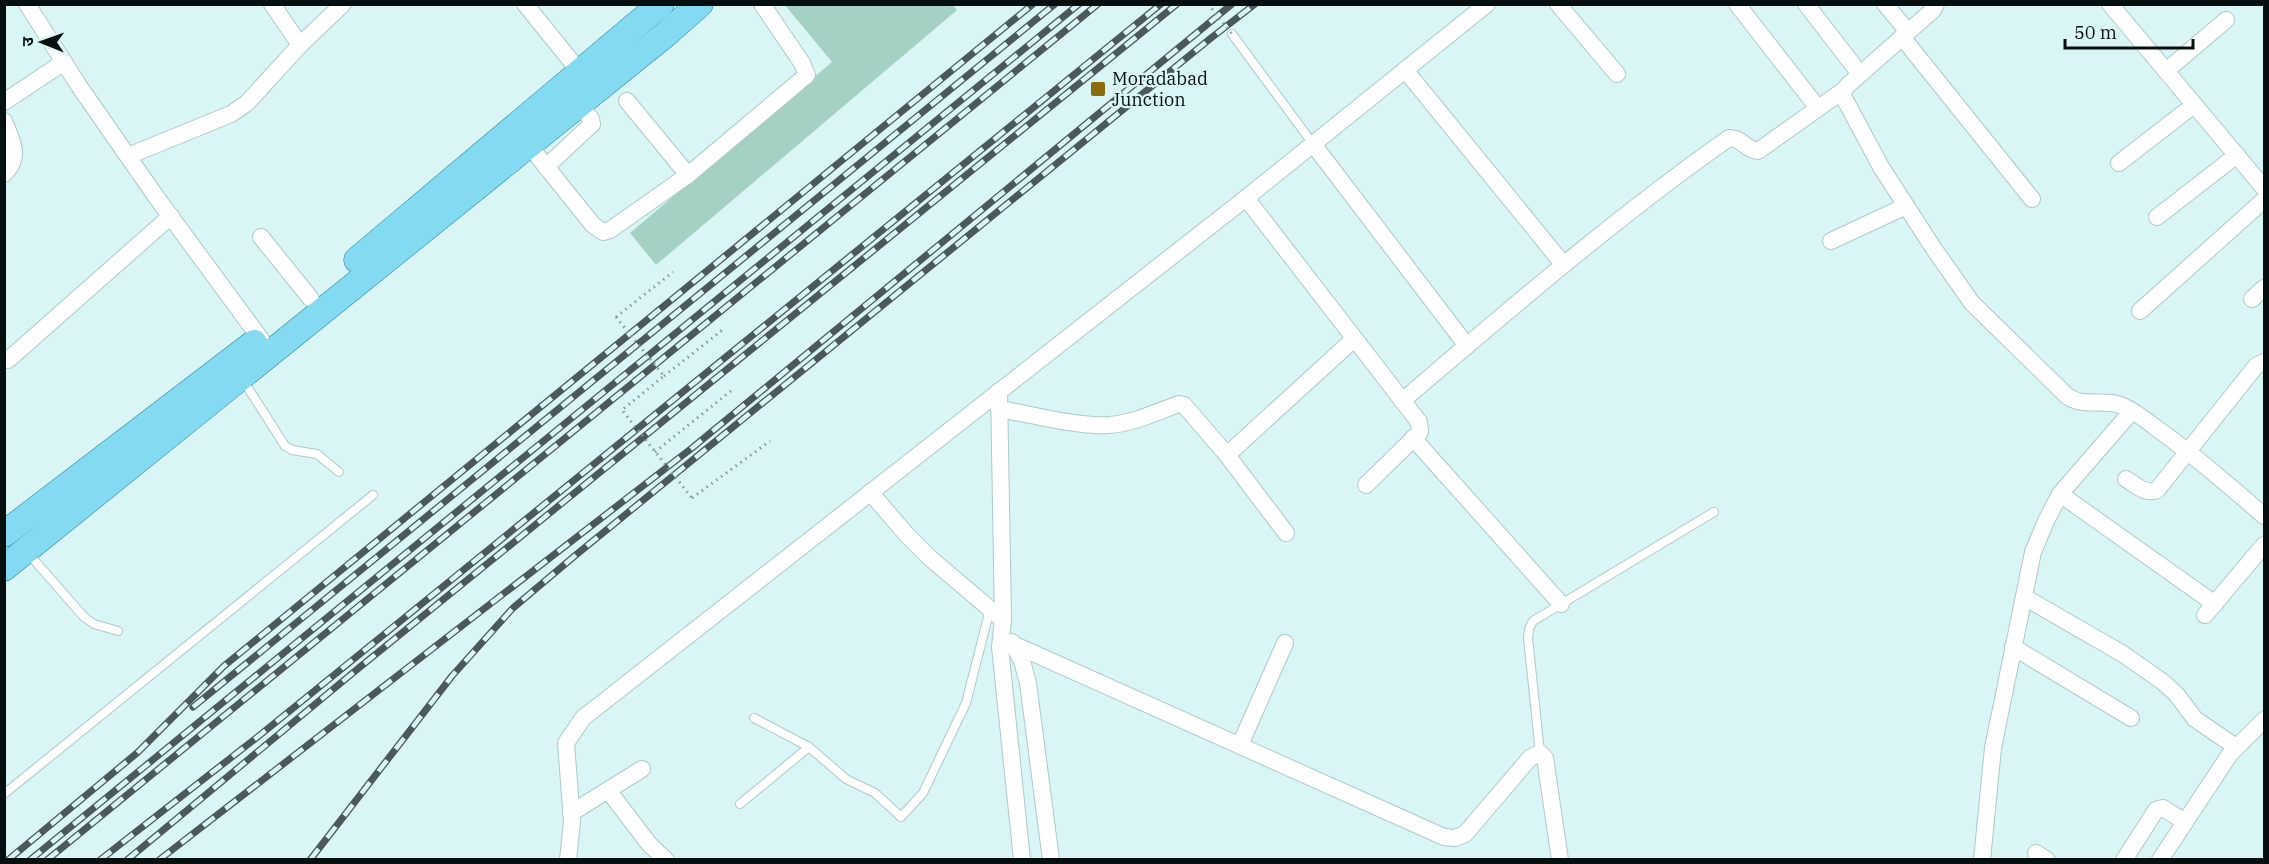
<svg xmlns="http://www.w3.org/2000/svg" width="2269" height="864" font-family="'IBM Plex Serif','Noto Sans Devanagari',serif">
<style>
.building{fill:#a5d0c4}
.lines{fill:none;stroke-linecap:round;stroke-linejoin:round}
.service-casing{stroke:#aec9c9;stroke-width:10}
.minor-casing{stroke:#aec9c9;stroke-width:18}
.primary-casing{stroke:#22839c;stroke-width:27}
.path{stroke:#879b9b;stroke-width:3;stroke-dasharray:1.5 4.5;stroke-linecap:butt}
.service{stroke:#fff;stroke-width:8}
.minor{stroke:#fff;stroke-width:16}
.primary{stroke:#83daf1;stroke-width:26}
.rail-casing{stroke:#4b595a;stroke-width:7}
.rail{stroke:#daf5f6;stroke-width:4.5;stroke-dasharray:14;stroke-linecap:butt}
.path-bridge{stroke:#879b9b;stroke-width:3;stroke-dasharray:1.5 4.5;stroke-linecap:butt}
.poi-dot{fill:#896d0d;stroke:#daf5f6;stroke-width:2}
.labels{text-anchor:middle;stroke-width:4.5;stroke-linejoin:round;paint-order:stroke}
.poi-label{font-size:18px;fill:#071010;stroke:#daf5f6;text-anchor:start}
</style>
<rect width="100%" height="100%" fill="#daf5f6"/>
<polygon class="building" points="784,4 952,4 957,10 656,265 630,233 832,62"/>
<g class="lines">
<g class="service-casing">
<g id="service">
<polyline points="1232,34 1313,144"/>
<polyline points="243,380 285,446 292,450 317,454 339,472"/>
<polyline points="28,553 84,617 94,624 118,631"/>
<polyline points="754,718 809,747 846,779 875,793 901,817 923,793 966,703 990,609"/>
<polyline points="1540,753 1528,638 1529,629 1533,621 1714,512"/>
<polyline points="4,794 373,495"/>
<polyline points="740,804 809,747"/>
</g>
</g>
<g class="minor-casing">
<g id="minor">
<polyline points="27,4 79,86 157,198 268,349"/>
<polyline points="272,4 300,45"/>
<polyline points="525,4 580,72"/>
<polyline points="1558,4 1617,74"/>
<polyline points="1737,4 1817,107"/>
<polyline points="1806,4 1860,74"/>
<polyline points="1885,4 1908,32"/>
<path d="M1936 4 1933 10 1848 85 1844 90 1843 96 1881 167 1934 249 1972 303 2067 396C2085 409 2106 397 2125 407 2139 414 2151 424 2163 433 2199 459 2231 487 2264 516"/>
<polyline points="2110,4 2264,188"/>
<polyline points="1902,37 2032,199"/>
<polyline points="1406,71 1563,264"/>
<polyline points="2166,71 2226,20"/>
<polyline points="4,102 64,62"/>
<path d="M4 121C12 141 22 157 4 174"/>
<polyline points="528,144 593,225 603,232 610,230 688,175 627,101"/>
<polyline points="1313,144 1467,346"/>
<polyline points="128,156 231,114 247,103 300,45 343,4"/>
<polyline points="2119,163 2194,105"/>
<polyline points="546,167 592,124 591,119 579,104"/>
<polyline points="688,175 807,75 802,63 762,4"/>
<polyline points="1246,198 1419,422 1420,432 1366,485"/>
<polyline points="2157,217 2237,155"/>
<polyline points="261,237 311,299"/>
<polyline points="1831,241 1906,206"/>
<polyline points="2252,299 2264,288"/>
<polyline points="2140,311 2264,200"/>
<polyline points="8,360 171,216"/>
<polyline points="999,391 1003,620 1000,647 1022,860"/>
<path d="M1402 401C1509 310 1614 219 1729 138 1741 137 1746 150 1758 151L1844 90"/>
<path d="M999 409C1030 414 1078 427 1108 425 1132 424 1156 412 1179 404L1184 405 1227 455 1286 533"/>
<polyline points="1413,438 1561,604"/>
<polyline points="1227,455 1354,339"/>
<path d="M2126 479C2136 485 2145 495 2157 490L2256 366 2264 362"/>
<polyline points="870,492 906,534 930,558 1003,620"/>
<polyline points="2060,494 2215,604"/>
<polyline points="2024,597 2123,654 2163,682 2177,695 2195,719 2236,747"/>
<polyline points="2205,615 2264,545"/>
<polyline points="1012,642 1022,661 1028,683 1051,860"/>
<polyline points="1015,645 1444,837 1455,838 1465,834 1530,758 1540,753 1545,758 1560,860"/>
<polyline points="2013,647 2131,718"/>
<polyline points="1240,745 1285,643"/>
<polyline points="608,790 649,844 666,860"/>
<polyline points="571,813 642,769"/>
<polyline points="2036,853 2047,860"/>
<polyline points="568,860 572,821 566,743 583,718 1246,198 1487,4"/>
<polyline points="1982,860 1993,748 2033,552 2046,521 2060,494 2132,411"/>
<polyline points="2124,860 2156,810 2163,808 2185,822"/>
<polyline points="2160,860 2230,754 2264,720"/>
</g>
</g>
<g class="primary-casing">
<g id="primary">
<polyline points="357,260 661,4"/>
<polyline points="4,534 254,343"/>
<polyline points="4,568 666,34 700,4"/>
</g>
</g>
<g class="path">
<polyline points="616,317 673,272"/>
<polyline points="664,376 725,328"/>
<polyline points="655,452 732,390"/>
<polyline points="692,498 770,441"/>
</g>
<use href="#service" class="service"/>
<use href="#minor" class="minor"/>
<use href="#primary" class="primary"/>
<g class="rail-casing">
<g id="rail">
<polyline points="193,707 1055,4"/>
<polyline points="8,860 137,753 224,666 1033,4"/>
<polyline points="30,860 1079,4"/>
<polyline points="47,860 1098,4"/>
<polyline points="100,860 260,735 1161,4"/>
<polyline points="127,860 360,667 1177,4"/>
<polyline points="159,860 692,448 1232,4"/>
<polyline points="310,860 452,676 513,608 577,554 1211,38 1255,4"/>
</g>
</g>
<use href="#rail" class="rail"/>
<g class="path-bridge">
<polyline points="1208,4 1232,34"/>
<polyline points="616,317 664,376 622,410 692,498"/>
</g>
</g>
<rect class="poi-dot" x="1090" y="81" width="16" height="16" rx="3"/>
<g class="labels">
<g class="poi-label">
<text x="1112" y="85">Moradabad<tspan x="1112" dy="21">Junction</tspan></text>
</g>
</g>
<rect width="2269" height="864" fill="none" stroke="#071010" stroke-width="12"/>
<g transform="translate(42 42) rotate(271)" stroke="#daf5f6" stroke-width="4.5" paint-order="stroke">
<path d="M0-4.5L10 22L0 15L-10 22Z" fill="#071010"/>
<text y="-9" font-size="16" font-weight="bold" text-anchor="middle" fill="#071010">उ</text>
</g>
<path d="M2065 39v9h128v-9" fill="none" stroke="#071010" stroke-width="3"/>
<text x="2074" y="39" font-size="18" fill="#071010" stroke="#daf5f6" stroke-width="4.5" paint-order="stroke">50 m</text>
</svg>
